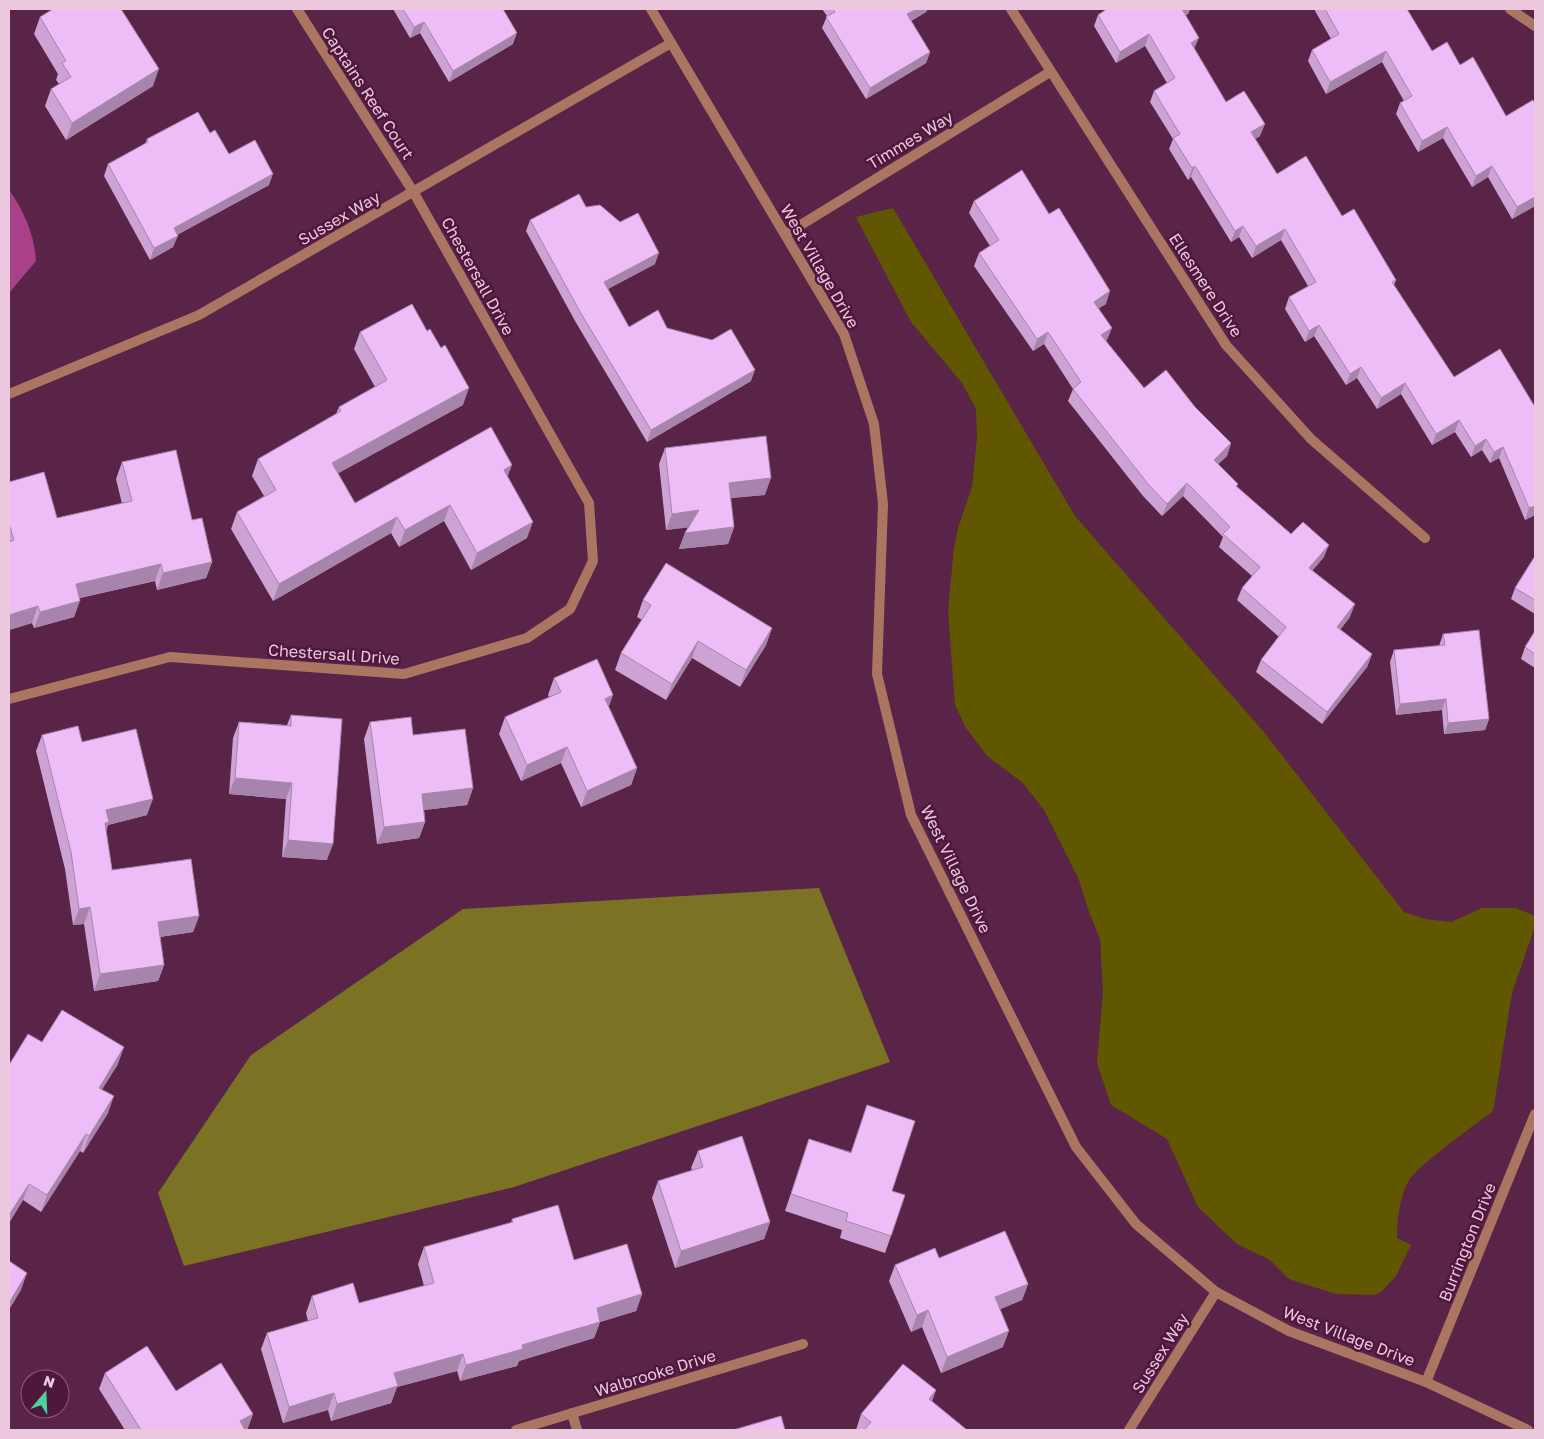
<svg xmlns="http://www.w3.org/2000/svg" width="1544" height="1439" font-family="'Golos Text',sans-serif">
<style>
.green{fill:#615700}
.forest{fill:#7c7224}
.water{fill:#aa4089}
.lines{fill:none;stroke-linecap:round;stroke-linejoin:round}
.minor{stroke:#aa7662;stroke-width:10}
.tertiary{stroke:#aa7662;stroke-width:10}
.wall{fill:#cda2d4}
.shaded-wall{fill:#a784ac}
.building{fill:#eebcf6;stroke:#a784ac}
.labels{text-anchor:middle;stroke-width:5;stroke-linejoin:round;paint-order:stroke}
.street-label{font-size:16px;fill:#ebc8dd;stroke:#4e183d}
</style>
<rect width="100%" height="100%" fill="#5a2348"/>
<path class="green" d="M893 208 1075 516 1263 731 1404 912 1425 919 1451 922 1482 908H1516L1535 916V926L1512 993 1493 1111C1475 1125 1416 1166 1408 1182 1399 1199 1397 1220 1397 1238L1411 1245 1396 1276 1381 1292 1373 1295 1336 1294 1289 1279 1270 1260 1237 1244 1198 1207 1167 1139 1111 1105 1097 1063 1103 991 1100 939 1089 912 1079 880 1044 810 1023 783 987 756 966 728 955 705 948 611 954 548 958 528 972 487 977 439 976 409 962 383 911 322 856 217Z"/>
<polygon class="forest" points="819,888 890,1062 514,1187 184,1266 158,1193 251,1055 463,909"/>
<path class="water" d="M9 190C23 209 35 236 36 261L9 293Z"/>
<g class="lines">
<g class="minor">
<polyline points="1011,9 1226,345 1311,439 1425,538"/>
<polyline points="1510,9 1535,26"/>
<polyline points="786,234 1050,72"/>
<polyline points="9,394 199,315 671,43"/>
<polyline points="9,699 170,657 404,674 527,638 570,609 593,561 589,503 414,193 297,9"/>
<polyline points="1426,1382 1535,1114"/>
<polyline points="572,1413 577,1430"/>
<polyline points="516,1430 803,1344"/>
<polyline points="1129,1430 1216,1292"/>
</g>
<polyline class="tertiary" points="651,9 844,334 874,424 883,504 877,674 911,815 1076,1147 1136,1224 1216,1292 1289,1331 1426,1382 1528,1430"/>
</g>
<g class="wall">
<polygon points="393,9 503,9 513,44 449,82 420,33 410,38"/>
<polygon points="822,9 928,9 926,12 911,21 930,52 926,63 866,99 822,28 827,16"/>
<polygon points="1106,9 1190,9 1188,14 1185,16 1195,49 1226,102 1260,136 1255,139 1277,174 1342,216 1396,280 1394,285 1454,377 1535,407 1535,515 1525,520 1499,458 1490,463 1482,450 1471,457 1455,432 1432,445 1401,394 1377,409 1357,378 1346,385 1314,336 1305,342 1285,309 1289,297 1308,286 1281,240 1252,258 1239,237 1231,242 1191,177 1188,180 1169,149 1173,139 1150,102 1154,91 1167,83 1145,46 1116,63 1094,26 1098,15"/>
<polygon points="1314,9 1407,9 1432,51 1535,206 1512,219 1488,177 1472,187 1443,138 1418,152 1396,114 1400,103 1404,101 1382,62 1326,94 1308,61 1312,50 1331,39"/>
<polygon points="40,17 153,86 66,140 45,106 51,89 59,84 56,80 58,74 34,34"/>
<polygon points="210,133 229,154 269,185 177,235 173,247 150,260 104,176 108,164 145,144 147,139"/>
<polygon points="974,201 1106,304 1099,308 1107,340 1106,341 1144,388 1195,407 1231,443 1227,456 1218,464 1238,484 1237,487 1291,534 1324,557 1312,571 1350,617 1340,630 1372,654 1367,667 1322,724 1256,672 1261,660 1279,637 1237,600 1242,588 1252,576 1219,547 1223,537 1183,496 1162,516 1143,496 1068,401 1073,389 1044,344 1033,351 974,266 979,253 990,246 969,213"/>
<polygon points="586,207 655,264 608,289 629,327 667,328 751,381 647,442 575,321 526,231 530,220"/>
<polygon points="360,332 463,405 338,473 355,503 508,477 527,538 471,570 444,521 399,547 391,533 273,601 231,529 237,512 264,496 252,476 258,459 336,414 339,407 375,387 354,349"/>
<polygon points="665,448 765,495 730,498 734,527 728,544 679,549 685,533 688,527 666,530 659,464"/>
<polygon points="122,462 192,520 212,562 206,578 157,590 155,581 80,598 74,617 34,628 32,623 9,630 9,482 57,518 122,504 116,479"/>
<polygon points="1535,556 1535,614 1511,599 1515,588"/>
<polygon points="643,600 772,628 766,645 740,687 692,658 666,700 615,670 621,653 642,620 637,617"/>
<polygon points="1535,631 1535,668 1521,659 1525,647"/>
<polygon points="1443,634 1489,719 1485,730 1444,734 1442,710 1396,715 1390,662 1394,650 1439,646"/>
<polygon points="554,678 609,707 637,768 631,785 581,807 561,763 521,781 499,734 505,717 549,697 548,695"/>
<polygon points="291,715 327,860 282,857 286,799 229,794 233,738 239,722 287,725"/>
<polygon points="370,722 413,735 473,788 467,805 424,810 425,822 419,838 377,844 364,739"/>
<polygon points="42,735 82,742 147,815 108,825 106,831 112,870 199,916 193,932 160,937 164,965 158,981 94,991 84,924 73,925 65,869 36,751"/>
<polygon points="42,1042 118,1064 102,1089 108,1113 83,1153 80,1151 41,1212 23,1200 9,1223 9,1065"/>
<polygon points="867,1105 892,1191 891,1236 885,1253 840,1238 842,1230 785,1211 809,1139 851,1152"/>
<polygon points="698,1151 770,1222 764,1239 675,1268 652,1198 658,1181 692,1170 691,1168"/>
<polygon points="512,1219 574,1260 642,1294 636,1311 600,1322 594,1338 519,1361 517,1366 460,1381 457,1371 397,1387 391,1403 331,1421 328,1410 283,1423 261,1349 267,1333 308,1321 306,1313 312,1296 359,1303 424,1286 418,1264 424,1247 511,1223"/>
<polygon points="939,1258 1028,1284 1022,1300 1000,1309 1003,1347 941,1373 922,1327 911,1332 889,1281 895,1265"/>
<polygon points="105,1373 176,1391 253,1414 247,1430 125,1430 99,1389"/>
<polygon points="936,1390 932,1401 967,1430 856,1430 861,1414"/>
</g>
<g class="shaded-wall">
<polygon points="917,9 928,9 926,12 903,26 907,14"/>
<polygon points="1182,9 1190,9 1188,14 1177,21"/>
<polygon points="424,22 420,33 410,38 414,27"/>
<polygon points="517,33 513,44 449,82 453,71"/>
<polygon points="1149,34 1145,46 1116,63 1120,52"/>
<polygon points="1199,38 1194,49 1191,43"/>
<polygon points="1386,51 1382,62 1326,94 1330,82"/>
<polygon points="930,52 926,63 866,99 870,88"/>
<polygon points="159,69 153,86 66,140 72,123"/>
<polygon points="1265,124 1260,136 1247,144 1251,132"/>
<polygon points="1447,127 1443,138 1418,152 1422,141"/>
<polygon points="1195,166 1191,177 1188,180 1192,168"/>
<polygon points="1492,166 1488,177 1472,187 1476,176"/>
<polygon points="273,174 269,185 169,239 174,228"/>
<polygon points="1535,197 1535,206 1512,219 1517,207"/>
<polygon points="1243,226 1239,237 1231,242 1235,231"/>
<polygon points="1285,229 1281,240 1252,258 1256,246"/>
<polygon points="178,236 173,247 150,260 154,248"/>
<polygon points="659,253 655,264 600,293 604,282"/>
<polygon points="1110,291 1106,304 1090,314 1094,302"/>
<polygon points="1319,325 1314,336 1305,342 1309,331"/>
<polygon points="1112,328 1107,340 1096,347 1101,335"/>
<polygon points="1048,332 1044,344 1033,351 1037,339"/>
<polygon points="1361,367 1357,378 1346,385 1350,374"/>
<polygon points="755,370 751,381 647,442 651,430"/>
<polygon points="1405,383 1401,394 1377,409 1381,398"/>
<polygon points="469,388 463,405 326,480 332,463"/>
<polygon points="1459,420 1455,432 1432,445 1436,434"/>
<polygon points="1486,439 1482,450 1471,457 1475,446"/>
<polygon points="1231,443 1227,456 1210,472 1214,460"/>
<polygon points="1503,447 1499,458 1490,463 1494,452"/>
<polygon points="512,465 506,481 504,470"/>
<polygon points="771,478 765,495 723,499 729,483"/>
<polygon points="1187,483 1183,496 1162,516 1167,504"/>
<polygon points="450,505 444,521 399,547 405,530"/>
<polygon points="1535,506 1535,515 1525,520 1529,508"/>
<polygon points="699,510 693,527 666,530 672,514"/>
<polygon points="397,517 391,533 273,601 279,584"/>
<polygon points="533,522 527,538 471,570 477,553"/>
<polygon points="734,527 728,544 679,549 685,533"/>
<polygon points="1329,545 1324,557 1304,580 1309,568"/>
<polygon points="212,562 206,578 157,590 163,573"/>
<polygon points="161,564 155,581 70,600 76,584"/>
<polygon points="80,601 74,617 34,628 40,612"/>
<polygon points="1355,604 1350,617 1332,639 1337,627"/>
<polygon points="38,606 32,623 9,630 9,615"/>
<polygon points="772,628 766,645 740,687 746,670"/>
<polygon points="698,641 692,658 666,700 672,684"/>
<polygon points="1372,654 1367,667 1322,724 1327,712"/>
<polygon points="613,695 607,712 605,699"/>
<polygon points="1446,699 1442,710 1396,715 1400,704"/>
<polygon points="1489,719 1485,730 1444,734 1448,723"/>
<polygon points="567,747 561,763 521,781 527,765"/>
<polygon points="637,768 631,785 581,807 587,791"/>
<polygon points="235,778 292,783 286,799 229,794"/>
<polygon points="473,788 467,805 416,811 422,794"/>
<polygon points="153,799 147,815 108,825 103,839 106,810"/>
<polygon points="425,822 419,838 377,844 384,827"/>
<polygon points="288,840 333,844 327,860 282,857"/>
<polygon points="90,907 84,924 73,925 79,909"/>
<polygon points="199,916 193,932 151,938 158,922"/>
<polygon points="164,965 158,981 94,991 100,974"/>
<polygon points="124,1047 118,1064 93,1104 99,1088"/>
<polygon points="114,1096 108,1113 83,1153 89,1136"/>
<polygon points="86,1134 80,1151 41,1212 47,1195"/>
<polygon points="29,1184 23,1200 9,1223 9,1215"/>
<polygon points="770,1222 764,1239 675,1268 681,1251"/>
<polygon points="27,1273 21,1290 9,1310 9,1303"/>
<polygon points="1028,1284 1022,1300 989,1314 995,1297"/>
<polygon points="642,1294 636,1311 600,1322 594,1338 519,1361 517,1366 460,1381 466,1365 522,1345 597,1308"/>
<polygon points="928,1310 922,1327 911,1332 917,1315"/>
<polygon points="1009,1331 1003,1347 941,1373 947,1357"/>
<polygon points="463,1354 457,1371 397,1387 391,1403 331,1421 337,1404 394,1373"/>
<polygon points="936,1390 930,1407 929,1399"/>
<polygon points="334,1393 328,1410 283,1423 289,1407"/>
<polygon points="253,1414 247,1430 237,1430 240,1421"/>
</g>
<g class="building">
<polygon points="53,9 121,9 159,69 72,123 51,89 71,77 62,63 66,61 40,17"/>
<polygon points="403,9 503,9 517,33 453,71 424,22 414,27"/>
<polygon points="833,9 917,9 907,14 930,52 870,88 826,17 835,12"/>
<polygon points="1107,9 1182,9 1199,38 1191,43 1226,102 1244,91 1265,124 1251,132 1277,174 1306,156 1342,216 1354,209 1396,280 1392,282 1454,377 1500,349 1535,407 1535,506 1529,508 1503,447 1494,452 1486,439 1475,446 1459,420 1436,434 1405,383 1381,398 1361,367 1350,374 1319,325 1309,331 1289,297 1316,282 1285,229 1256,246 1243,226 1235,231 1195,166 1192,168 1173,138 1180,134 1154,91 1175,78 1149,34 1120,52 1098,15"/>
<polygon points="1325,9 1407,9 1432,51 1447,42 1460,65 1473,57 1506,116 1533,100 1535,104 1535,141 1534,142 1535,144 1535,197 1517,207 1492,166 1476,176 1447,127 1422,141 1400,103 1412,96 1386,51 1330,82 1312,50 1339,34"/>
<polygon points="198,112 210,133 215,130 229,154 255,140 273,174 174,228 178,236 154,248 108,164 148,142 147,139"/>
<polygon points="1022,170 1049,214 1059,208 1110,291 1094,302 1112,328 1101,335 1144,388 1166,370 1195,407 1231,443 1214,460 1238,484 1236,486 1291,534 1303,522 1329,545 1309,568 1355,604 1337,627 1372,654 1327,712 1261,660 1286,627 1242,588 1260,567 1223,534 1230,527 1187,483 1167,504 1148,484 1073,389 1081,382 1048,332 1037,339 979,253 999,240 974,201"/>
<polygon points="579,194 586,207 600,205 620,222 638,213 659,253 604,282 629,327 658,310 667,328 712,340 731,329 755,370 651,430 579,310 530,220"/>
<polygon points="412,304 427,331 430,329 441,348 445,345 469,388 332,463 355,503 491,427 512,465 504,470 533,522 477,553 450,505 405,530 397,517 279,584 237,512 276,490 258,459 341,411 339,407 387,380 360,332"/>
<polygon points="766,436 771,478 729,483 734,527 685,533 699,510 672,514 665,448"/>
<polygon points="176,450 192,520 202,518 212,562 163,573 161,564 76,584 80,601 40,612 38,606 9,615 9,542 14,540 9,524 9,482 44,472 57,518 132,501 122,462"/>
<polygon points="1535,556 1535,600 1515,588"/>
<polygon points="666,563 772,628 746,670 698,641 672,684 621,653 651,605 643,600"/>
<polygon points="1479,630 1489,719 1448,723 1446,699 1400,704 1394,650 1445,645 1443,634"/>
<polygon points="1535,631 1535,654 1525,647"/>
<polygon points="597,659 613,695 605,699 637,768 587,791 567,747 527,765 505,717 561,692 554,678"/>
<polygon points="291,715 342,719 333,844 288,840 292,783 235,778 239,722 291,726"/>
<polygon points="411,717 413,735 465,729 473,788 422,794 425,822 384,827 370,722"/>
<polygon points="78,726 82,742 136,729 153,799 106,810 109,822 105,823 112,870 191,859 199,916 158,922 164,965 100,974 90,907 79,909 71,852 42,735"/>
<polygon points="62,1010 124,1047 99,1088 114,1096 89,1136 86,1134 47,1195 29,1184 9,1215 9,1065 28,1034 42,1042"/>
<polygon points="867,1105 915,1121 892,1191 905,1195 891,1236 846,1221 848,1213 791,1194 809,1139 851,1153"/>
<polygon points="742,1136 770,1222 681,1251 658,1181 703,1167 698,1151"/>
<polygon points="558,1205 574,1260 627,1244 642,1294 597,1308 600,1322 522,1345 523,1349 466,1365 463,1354 394,1373 398,1386 337,1404 334,1393 289,1407 267,1333 318,1318 312,1296 353,1283 359,1303 434,1283 424,1247 513,1222 512,1219"/>
<polygon points="1005,1231 1028,1284 995,1297 1009,1331 947,1357 928,1310 917,1315 895,1265 935,1248 939,1258"/>
<polygon points="9,1261 27,1273 9,1303"/>
<polygon points="147,1346 176,1391 221,1363 253,1414 240,1421 245,1430 141,1430 105,1373"/>
<polygon points="903,1364 936,1390 929,1399 967,1430 864,1430 871,1422 861,1414"/>
<polygon points="781,1416 785,1430 733,1430"/>
</g>
<g class="labels">
<g class="street-label">
<text transform="translate(368 93) rotate(57)" y="6">Captains Reef Court</text>
<text transform="translate(910 140) rotate(-31)" y="6">Timmes Way</text>
<text transform="translate(339 218) rotate(-30)" y="6">Sussex Way</text>
<text transform="translate(820 266) rotate(60)" y="6">West Village Drive</text>
<text transform="translate(478 276) rotate(61)" y="6">Chestersall Drive</text>
<text transform="translate(1206 285) rotate(57)" y="6">Ellesmere Drive</text>
<text transform="translate(334 654) rotate(4)" y="6">Chestersall Drive</text>
<text transform="translate(956 869) rotate(64)" y="6">West Village Drive</text>
<text transform="translate(1467 1242) rotate(-68)" y="6">Burrington Drive</text>
<text transform="translate(1349 1336) rotate(21)" y="6">West Village Drive</text>
<text transform="translate(1160 1353) rotate(-58)" y="6">Sussex Way</text>
<text transform="translate(655 1373) rotate(-17)" y="6">Walbrooke Drive</text>
</g>
</g>
<rect width="1544" height="1439" fill="none" stroke="#ebc8dd" stroke-width="20"/>
<g transform="translate(45 1394) rotate(19)"><circle r="24" fill="#4e183d" stroke="#8d5e7d"/>
<path d="M0-4L9 19L0 12L-9 19Z" fill="#4cd39b"/>
<text y="-8" font-size="14" font-weight="bold" text-anchor="middle" fill="#ebc8dd">N</text>
</g>
</svg>
